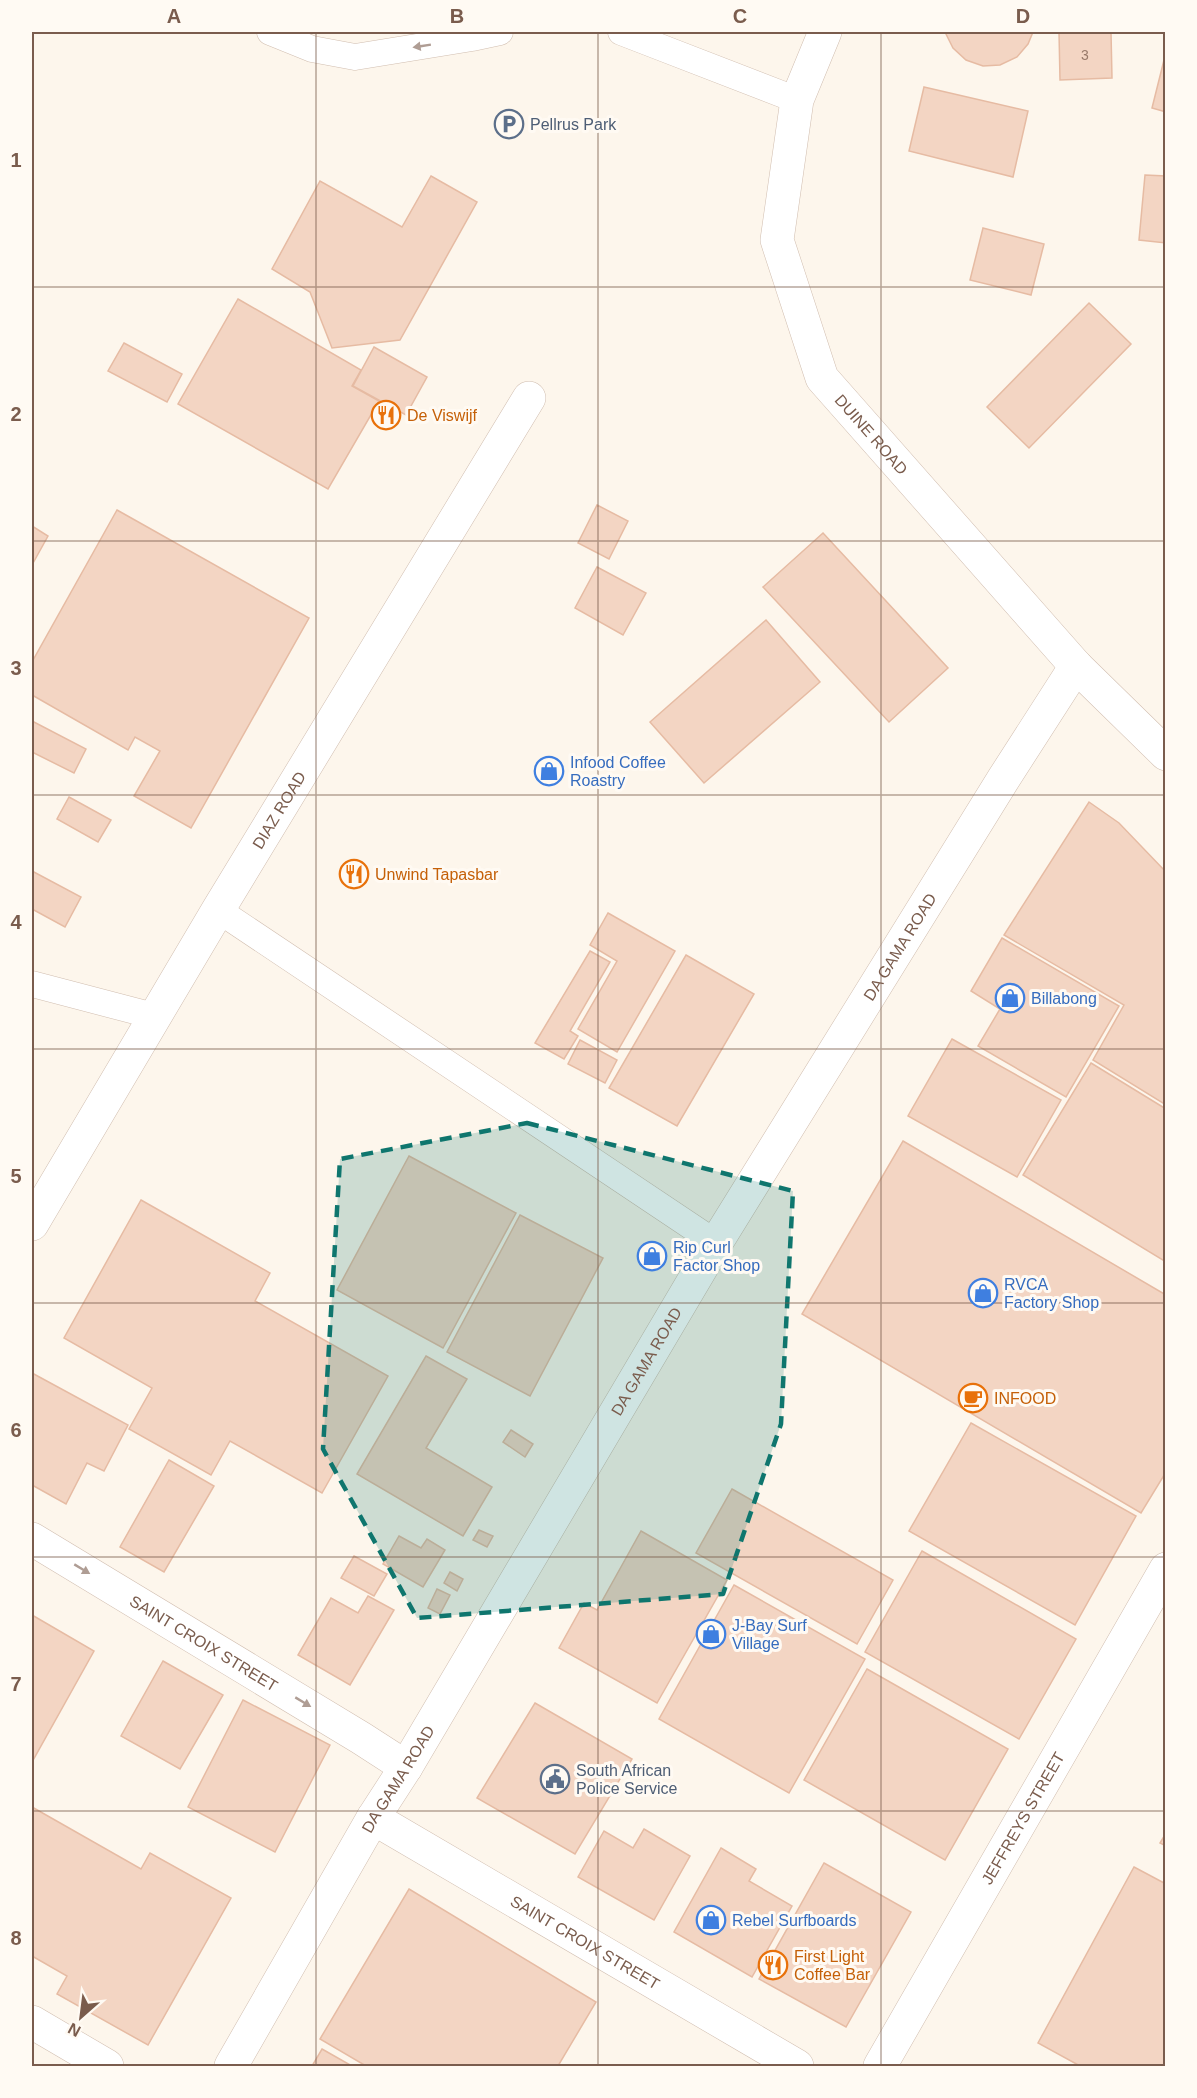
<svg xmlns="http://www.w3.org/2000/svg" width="1197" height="2098" font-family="Arial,sans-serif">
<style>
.building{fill:#f3d5c3;stroke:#e6bba3;stroke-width:1.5}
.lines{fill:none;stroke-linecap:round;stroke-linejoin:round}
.service-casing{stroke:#d1beb0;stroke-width:27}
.minor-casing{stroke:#d1beb0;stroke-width:34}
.service{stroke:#fff;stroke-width:26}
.minor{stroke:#fff;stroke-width:33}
.oneway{fill:#af9d94}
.marked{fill:#0f766e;fill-opacity:0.2;stroke:#0f766e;stroke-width:4.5;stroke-dasharray:12 8;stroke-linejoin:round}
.grid{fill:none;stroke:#7a5c4d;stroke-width:1.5;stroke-opacity:0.55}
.labels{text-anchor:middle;stroke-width:6;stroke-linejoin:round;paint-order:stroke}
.number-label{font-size:14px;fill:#987a6a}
.service-label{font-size:16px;fill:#4e5e75;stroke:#fffaf3;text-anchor:start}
.food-label{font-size:16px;fill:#c56008;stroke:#fffaf3;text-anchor:start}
.street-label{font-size:16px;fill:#7a5c4d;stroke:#fffaf3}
.shop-label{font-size:16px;fill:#366cbe;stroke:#fffaf3;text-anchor:start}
.neatline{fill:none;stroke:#7a5c4d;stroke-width:2}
.grid-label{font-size:20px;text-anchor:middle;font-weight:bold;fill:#7a5c4d}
</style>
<rect width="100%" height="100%" fill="#fdf6ec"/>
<g class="building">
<polygon points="945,32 1033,32 1028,44 1017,57 1000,65 983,66 966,60 953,48"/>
<polygon points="1059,32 1111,32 1112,78 1060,80"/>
<polygon points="1166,52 1166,112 1152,108"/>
<polygon points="924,87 1028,111 1013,177 909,151"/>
<polygon points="1145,175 1166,176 1166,243 1139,240"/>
<polygon points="431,176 477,202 400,340 332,348 310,292 272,269 320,181 402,227"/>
<polygon points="983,228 1044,244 1031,295 970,280"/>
<polygon points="238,299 361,370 352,386 379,401 328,489 178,404"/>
<polygon points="1089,303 1131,344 1029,448 987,407"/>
<polygon points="124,343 182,374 167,402 108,371"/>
<polygon points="374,347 427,377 406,415 353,386"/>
<polygon points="597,505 628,521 609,559 578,543"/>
<polygon points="117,510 309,618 191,828 134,796 160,751 135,737 128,750 32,695 32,662"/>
<polygon points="32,526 48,536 32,565"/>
<polygon points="823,533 948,668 889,722 763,587"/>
<polygon points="597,567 646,593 623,635 575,608"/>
<polygon points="766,620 820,682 704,783 650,722"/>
<polygon points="32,721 86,749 74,773 32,752"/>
<polygon points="69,797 111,820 98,842 57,819"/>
<polygon points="1089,802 1119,823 1166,872 1166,1105 1093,1060 1124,1005 1004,935"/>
<polygon points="32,871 81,897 65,927 32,909"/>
<polygon points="608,913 675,951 617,1052 578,1029 617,961 590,945"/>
<polygon points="1002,938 1119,1006 1066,1097 978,1046 1000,1009 971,991"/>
<polygon points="590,951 610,962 570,1031 578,1036 564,1059 535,1043"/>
<polygon points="686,955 754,994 677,1126 609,1088"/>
<polygon points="952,1039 1061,1100 1017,1177 908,1116"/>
<polygon points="580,1040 617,1060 605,1083 568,1064"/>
<polygon points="1091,1063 1166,1109 1166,1262 1023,1175"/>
<polygon points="903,1141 1166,1295 1166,1472 1141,1513 802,1314"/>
<polygon points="409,1156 516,1213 443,1348 337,1290"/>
<polygon points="141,1200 270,1273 255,1301 388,1376 322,1493 230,1441 211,1475 129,1429 152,1388 64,1338"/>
<polygon points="520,1215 603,1258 530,1396 447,1352"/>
<polygon points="426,1356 467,1379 426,1448 492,1487 463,1536 357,1474"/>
<polygon points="32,1373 128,1425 104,1471 87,1463 66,1504 32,1485"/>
<polygon points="971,1423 1136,1516 1075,1625 909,1531"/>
<polygon points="511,1430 533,1444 525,1457 503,1442"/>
<polygon points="169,1460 214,1486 164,1572 120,1547"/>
<polygon points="732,1489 893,1580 857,1644 696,1553"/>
<polygon points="479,1530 493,1536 487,1547 473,1540"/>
<polygon points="641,1531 727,1580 657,1703 559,1648 584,1603 597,1610"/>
<polygon points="399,1536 421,1548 427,1539 445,1550 423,1587 383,1564"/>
<polygon points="922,1551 1076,1639 1019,1739 865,1652"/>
<polygon points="354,1556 387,1574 374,1596 341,1578"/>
<polygon points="450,1572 463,1579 457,1591 444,1583"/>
<polygon points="734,1585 865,1659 789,1793 659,1719"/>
<polygon points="437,1589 450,1595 440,1614 428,1608"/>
<polygon points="368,1596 394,1610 350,1685 298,1655 331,1598 358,1613"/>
<polygon points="32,1615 94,1651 32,1762"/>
<polygon points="163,1661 223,1695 180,1769 121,1736"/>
<polygon points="867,1669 1008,1749 945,1860 804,1780"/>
<polygon points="243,1700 330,1745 275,1852 188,1807"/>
<polygon points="535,1703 632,1759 575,1854 477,1798"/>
<polygon points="32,1807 141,1869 150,1853 231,1898 148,2045 57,1994 67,1976 32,1956"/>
<polygon points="644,1829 690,1856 654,1920 578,1877 604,1831 633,1848"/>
<polygon points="1166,1833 1166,1846 1160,1843"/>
<polygon points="721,1848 756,1869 749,1881 792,1906 752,1977 674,1932"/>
<polygon points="824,1863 911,1912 846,2027 759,1979"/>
<polygon points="1134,1867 1166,1884 1166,2066 1080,2066 1038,2043"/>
<polygon points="409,1889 596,2002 558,2066 366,2066 320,2039"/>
<polygon points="322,2049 352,2066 312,2066"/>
</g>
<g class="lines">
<g class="service-casing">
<g id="service">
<polyline points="270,32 312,49 355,57 472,38 500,32"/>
<polyline points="621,32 797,100"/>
<polyline points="218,910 716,1243"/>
<polyline points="32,984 154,1016"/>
</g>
</g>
<g class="minor-casing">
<g id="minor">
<path id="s1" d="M825 32 797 100 777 240 822 378 1076 666 1166 754"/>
<path id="s2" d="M32 1224 218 910 529 398"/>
<path id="s3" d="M32 1539 361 1738 406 1767"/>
<path id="s4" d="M373 1818 797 2066"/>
<polyline points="32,2022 107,2066"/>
<path id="s5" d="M231 2066 373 1818 406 1767 716 1243 1004 778 1076 666"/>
<path id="s6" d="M880 2066 1166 1569"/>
</g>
</g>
<use href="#service" class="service"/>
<use href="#minor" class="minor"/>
</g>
<defs><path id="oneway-solid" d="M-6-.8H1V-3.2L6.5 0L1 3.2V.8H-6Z" transform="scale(1.5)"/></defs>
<g class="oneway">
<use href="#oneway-solid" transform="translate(422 46) rotate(171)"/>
<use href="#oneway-solid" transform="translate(82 1569) rotate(31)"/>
<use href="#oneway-solid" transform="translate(303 1702) rotate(31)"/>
</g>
<path class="marked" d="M527 1123 793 1191 781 1424 723 1594 417 1618 323 1449 340 1159Z"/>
<path class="grid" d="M316 32V2066M598 32V2066M881 32V2066M32 287H1166M32 541H1166M32 795H1166M32 1049H1166M32 1303H1166M32 1557H1166M32 1811H1166"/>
<defs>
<g id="parking-ring" transform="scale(1.5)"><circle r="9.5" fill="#fffaf3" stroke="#5c6f8a" stroke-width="1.5"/><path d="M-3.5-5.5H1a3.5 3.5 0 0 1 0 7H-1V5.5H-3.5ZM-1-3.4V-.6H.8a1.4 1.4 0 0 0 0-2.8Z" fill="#5c6f8a"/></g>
<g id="restaurant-ring" transform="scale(1.5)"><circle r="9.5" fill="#fffaf3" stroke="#e8710a" stroke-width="1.5"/><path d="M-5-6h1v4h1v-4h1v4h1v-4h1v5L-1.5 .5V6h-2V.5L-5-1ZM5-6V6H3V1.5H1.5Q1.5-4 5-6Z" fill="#e8710a"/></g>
<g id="shop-ring" transform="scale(1.5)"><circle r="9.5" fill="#fffaf3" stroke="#3f7fe0" stroke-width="1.5"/><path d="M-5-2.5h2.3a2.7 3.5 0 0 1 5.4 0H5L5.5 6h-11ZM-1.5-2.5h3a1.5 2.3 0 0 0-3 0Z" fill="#3f7fe0"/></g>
<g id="cafe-ring" transform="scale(1.5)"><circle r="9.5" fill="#fffaf3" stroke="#e8710a" stroke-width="1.5"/><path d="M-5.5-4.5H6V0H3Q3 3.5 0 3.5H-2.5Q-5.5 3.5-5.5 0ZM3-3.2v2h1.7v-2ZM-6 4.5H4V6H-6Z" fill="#e8710a"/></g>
<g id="civic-ring" transform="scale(1.5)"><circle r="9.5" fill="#fffaf3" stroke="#5c6f8a" stroke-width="1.5"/><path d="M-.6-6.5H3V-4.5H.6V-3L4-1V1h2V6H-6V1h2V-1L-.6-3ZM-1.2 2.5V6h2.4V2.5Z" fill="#5c6f8a"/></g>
</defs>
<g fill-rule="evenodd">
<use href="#parking-ring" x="509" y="124"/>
<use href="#restaurant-ring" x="386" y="415"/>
<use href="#shop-ring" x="549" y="771"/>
<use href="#restaurant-ring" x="354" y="874"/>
<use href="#shop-ring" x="1010" y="998"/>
<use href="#shop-ring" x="652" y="1256"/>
<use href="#shop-ring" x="983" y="1293"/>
<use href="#cafe-ring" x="973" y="1398"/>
<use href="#shop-ring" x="711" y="1634"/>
<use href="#civic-ring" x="555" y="1779"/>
<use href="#shop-ring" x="711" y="1920"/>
<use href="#restaurant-ring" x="773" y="1965"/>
</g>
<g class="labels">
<g class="number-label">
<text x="1085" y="60">3</text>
</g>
<g class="service-label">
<text x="530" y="130">Pellrus Park</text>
<text x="576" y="1776">South African<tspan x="576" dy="18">Police Service</tspan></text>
</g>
<g class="food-label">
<text x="407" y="421">De Viswijf</text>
<text x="375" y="880">Unwind Tapasbar</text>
<text x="994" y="1404">INFOOD</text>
<text x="794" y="1962">First Light<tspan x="794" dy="18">Coffee Bar</tspan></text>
</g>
<g class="street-label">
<text dy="6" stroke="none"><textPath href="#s1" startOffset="435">DUINE ROAD</textPath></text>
<text dy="6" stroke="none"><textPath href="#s2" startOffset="482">DIAZ ROAD</textPath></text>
<text dy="6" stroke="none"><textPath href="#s5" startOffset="1304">DA GAMA ROAD</textPath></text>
<text dy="6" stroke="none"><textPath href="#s5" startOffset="818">DA GAMA ROAD</textPath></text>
<text dy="6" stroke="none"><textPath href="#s3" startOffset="201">SAINT CROIX STREET</textPath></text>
<text dy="6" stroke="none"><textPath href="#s5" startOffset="332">DA GAMA ROAD</textPath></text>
<text dy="6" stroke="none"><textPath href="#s6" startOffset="286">JEFFREYS STREET</textPath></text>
<text dy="6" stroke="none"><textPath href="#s4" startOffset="246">SAINT CROIX STREET</textPath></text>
</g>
<g class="shop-label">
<text x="570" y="768">Infood Coffee<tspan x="570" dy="18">Roastry</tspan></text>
<text x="1031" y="1004">Billabong</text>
<text x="673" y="1253">Rip Curl<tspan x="673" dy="18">Factor Shop</tspan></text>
<text x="1004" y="1290">RVCA<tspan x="1004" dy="18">Factory Shop</tspan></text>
<text x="732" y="1631">J-Bay Surf<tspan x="732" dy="18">Village</tspan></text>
<text x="732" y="1926">Rebel Surfboards</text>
</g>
</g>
<rect width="1197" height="2098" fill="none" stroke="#fffaf3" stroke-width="66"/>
<g transform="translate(81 2017) rotate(208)" stroke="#fffaf3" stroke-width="4.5" paint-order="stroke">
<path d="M0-4.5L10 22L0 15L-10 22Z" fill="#7a5c4d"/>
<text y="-9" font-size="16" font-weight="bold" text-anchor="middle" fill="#7a5c4d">N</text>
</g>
<rect x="33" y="33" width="1131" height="2032" class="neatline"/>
<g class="grid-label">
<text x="174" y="23">A</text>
<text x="457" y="23">B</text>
<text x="740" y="23">C</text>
<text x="1023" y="23">D</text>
<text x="16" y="167">1</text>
<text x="16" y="421">2</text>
<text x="16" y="675">3</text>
<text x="16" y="929">4</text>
<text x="16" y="1183">5</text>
<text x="16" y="1437">6</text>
<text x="16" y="1691">7</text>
<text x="16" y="1945">8</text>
</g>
</svg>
